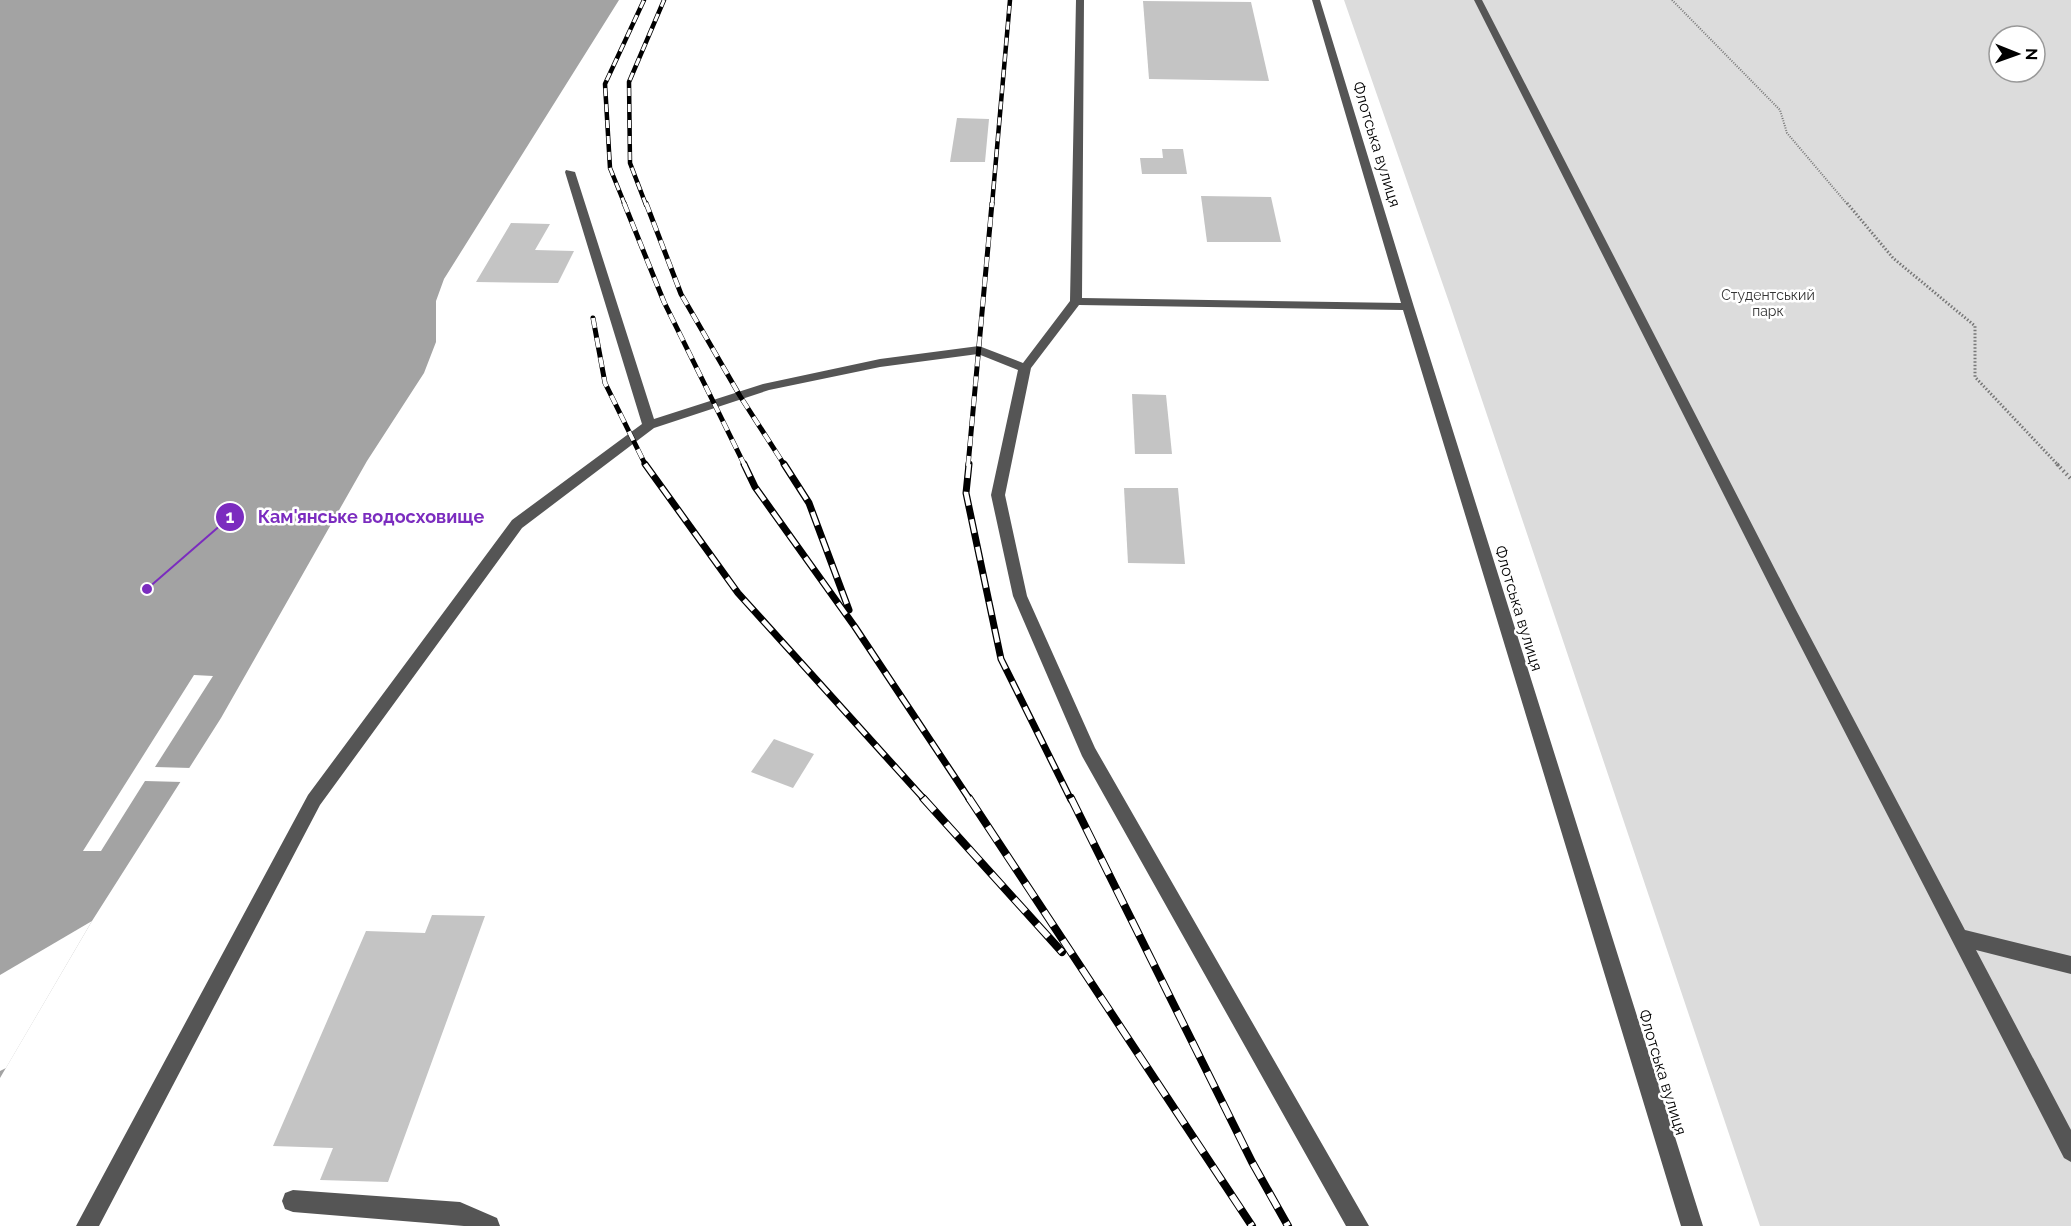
<svg xmlns="http://www.w3.org/2000/svg" width="2071" height="1226" font-family="Raleway,sans-serif">
<style>
.green{fill:#dcdcdc;fill-rule:evenodd}
.water{fill:#a3a3a3}
.pier{fill:#fff}
.building{fill:#c4c4c4}
.lines{fill:none;stroke-linecap:round;stroke-linejoin:round}
.path-far2{stroke:#777;stroke-width:2;stroke-dasharray:1 1.5;stroke-linecap:butt}
.path-far1{stroke:#777;stroke-width:3;stroke-dasharray:1.5 2;stroke-linecap:butt}
.path{stroke:#777;stroke-width:4;stroke-dasharray:1.5 3;stroke-linecap:butt}
.minor{fill:#555;fill-rule:evenodd}
.rail-far3-casing{stroke:#000;stroke-width:4.5}
.rail-far2-casing{stroke:#000;stroke-width:5}
.rail-far1-casing{stroke:#000;stroke-width:7}
.rail-casing{stroke:#000;stroke-width:8}
.rail-far3{stroke:#fff;stroke-width:3;stroke-dasharray:8;stroke-linecap:butt}
.rail-far2{stroke:#fff;stroke-width:4;stroke-dasharray:10;stroke-linecap:butt}
.rail-far1{stroke:#fff;stroke-width:4.5;stroke-dasharray:14;stroke-linecap:butt}
.rail{stroke:#fff;stroke-width:6;stroke-dasharray:17;stroke-linecap:butt}
.labels{text-anchor:middle;stroke-width:5;stroke-linejoin:round;paint-order:stroke}
.far-park-label{font-size:14px;fill:#333;stroke:#fff}
.street-label{font-size:16px;fill:#000;stroke:#fff}
.leader{fill:none;stroke:#7b2cbf;stroke-width:2}
.callout-dot{fill:#7b2cbf;stroke:#fff;stroke-width:2}
.mark-label{font-size:18px;text-anchor:middle;font-weight:bold;fill:#fff}
.callout-label{font-size:18px;text-anchor:middle;font-weight:bold;fill:#7b2cbf;stroke:#fff;stroke-width:5;stroke-linejoin:round;paint-order:stroke}
</style>
<rect width="100%" height="100%" fill="#fff"/>
<path class="green" d="M1344 0H2071V1226H1760L1450 305ZM1999 36H2035V72H1999Z"/>
<polygon class="water" points="0,0 619,0 444,279 436,301 436,342 424,373 367,461 221,718 92,921 0,1078"/>
<g class="pier">
<polygon points="194,675 213,676 155,767 191,768 182,782 145,781 101,851 83,851"/>
<polygon points="92,921 6,1068 0,1071 0,975"/>
</g>
<g class="building">
<polygon points="1143,1 1251,2 1269,81 1149,79"/>
<polygon points="957,118 989,119 985,162 950,162"/>
<polygon points="1162,149 1183,149 1187,174 1142,174 1140,158 1163,158"/>
<polygon points="1201,196 1271,197 1281,242 1207,242"/>
<polygon points="511,223 550,224 535,250 574,251 558,283 476,282"/>
<polygon points="1132,394 1166,395 1172,454 1135,454"/>
<polygon points="1124,488 1178,488 1185,564 1128,563"/>
<polygon points="774,739 814,754 793,788 751,772"/>
<polygon points="432,915 485,916 388,1182 320,1180 333,1148 273,1146 366,931 425,933"/>
</g>
<g class="lines">
<polyline class="path-far2" points="1672,0 1780,110 1787,133 1848,205"/>
<polyline class="path-far1" points="1847,203 1893,258 1975,326 1975,377 2059,466"/>
<polyline class="path" points="2057,464 2071,479"/>
<g class="minor">
<polygon points="1076,0 1084,0 1082,298 1401,303 1312,0 1320,0 1414,307 1703,1226 1681,1226 1403,310 1079,305 1031,368 1005,495 1027,596 1095,748 1369,1226 1346,1226 1082,756 1013,596 991,495 1018,370 978,354 880,367 769,390 654,428 522,528 320,805 99,1226 76,1226 308,795 512,520 642,424 565,172 566,170 575,172 654,419 763,384 880,359 979,346 1023,363 1070,301"/>
<polygon points="1474,0 1482,0 1796,610 1965,930 2071,956 2071,974 1976,950 2071,1130 2071,1162 2064,1158 1782,610"/>
<polygon points="293,1190 460,1202 497,1218 500,1226 464,1226 293,1212 285,1209 282,1201 285,1193"/>
</g>
<g class="rail-far3-casing">
<g id="rail-far3">
<polyline points="625,205 610,168 605,84 644,0"/>
<polyline points="646,205 630,163 629,82 664,0"/>
<polyline points="992,205 1010,0"/>
</g>
</g>
<g class="rail-far2-casing">
<g id="rail-far2">
<polyline points="624,203 664,302 745,466"/>
<polyline points="646,203 681,294 740,396 785,466"/>
<polyline points="593,318 605,383 646,466"/>
<polyline points="968,466 992,203"/>
</g>
</g>
<g class="rail-far1-casing">
<g id="rail-far1">
<polyline points="645,464 738,593 925,800"/>
<polyline points="744,464 755,487 855,627 970,800"/>
<polyline points="784,464 809,503 849,610"/>
<polyline points="969,464 966,493 1001,659 1071,800"/>
</g>
</g>
<g class="rail-casing">
<g id="rail">
<polyline points="923,798 1062,952"/>
<polyline points="969,798 1252,1226"/>
<polyline points="1071,798 1252,1162 1288,1226"/>
</g>
</g>
<use href="#rail-far3" class="rail-far3"/>
<use href="#rail-far2" class="rail-far2"/>
<use href="#rail-far1" class="rail-far1"/>
<use href="#rail" class="rail"/>
</g>
<g class="labels">
<g class="far-park-label">
<text x="1768" y="300">Студентський<tspan x="1768" dy="16">парк</tspan></text>
</g>
<g class="street-label">
<text transform="translate(1377 144) rotate(73)" y="6">Флотська вулиця</text>
<text transform="translate(1519 608) rotate(73)" y="6">Флотська вулиця</text>
<text transform="translate(1663 1072) rotate(73)" y="6">Флотська вулиця</text>
</g>
</g>
<path class="leader" d="M147 589L230 517"/>
<g class="callout-dot">
<circle cx="147" cy="589" r="6"/>
<circle cx="230" cy="517" r="15"/>
</g>
<g class="mark-label">
<text x="230" y="523">1</text>
</g>
<g class="callout-label">
<text x="371" y="523">Кам'янське водосховище</text>
</g>
<g transform="translate(2017 54) rotate(91)"><circle r="28" fill="#ffffff" stroke="#999999" stroke-width="1.5"/>
<path d="M0-4.5L10 22L0 15L-10 22Z" fill="#000000"/>
<text y="-9" font-size="16" font-weight="bold" text-anchor="middle" fill="#000000">N</text>
</g>
</svg>
